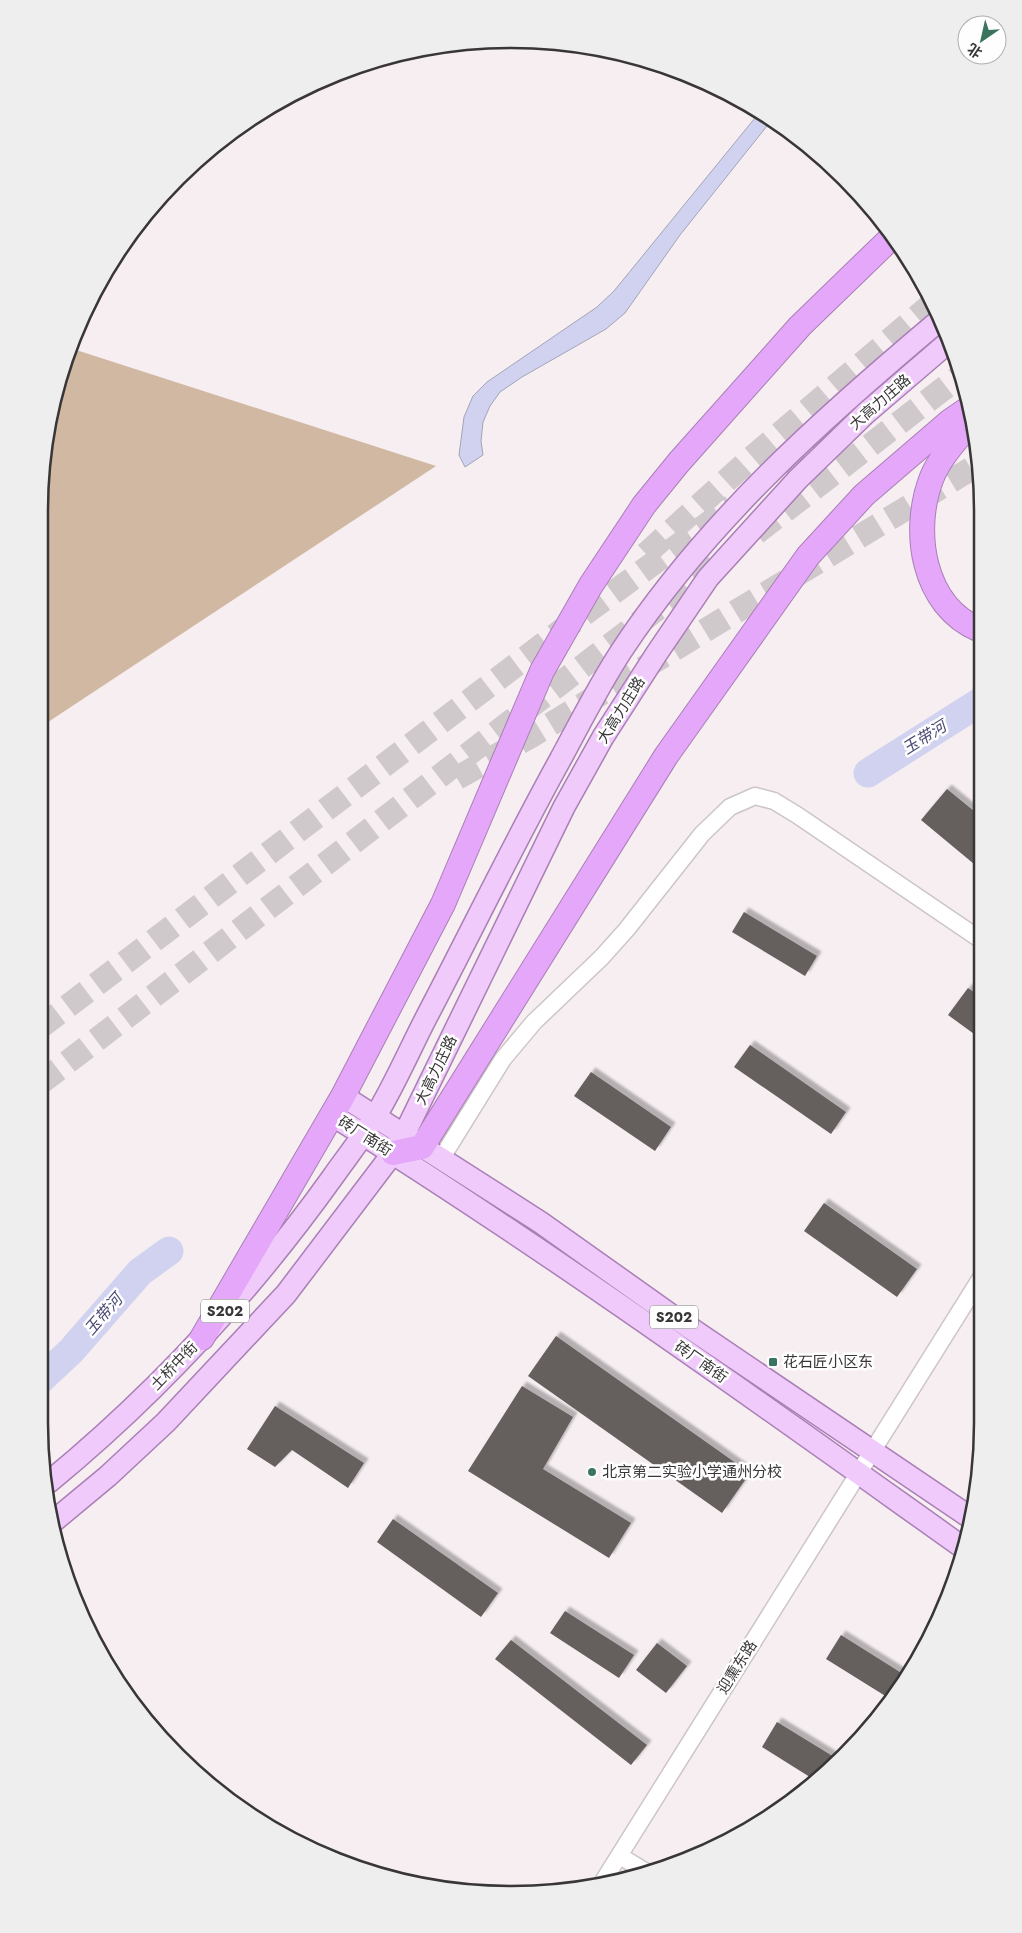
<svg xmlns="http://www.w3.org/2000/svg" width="1022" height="1933" font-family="Jost,'Noto Sans SC',sans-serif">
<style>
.forest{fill:#d1b8a2}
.water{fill:#d0d2f0;stroke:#a3a3b8}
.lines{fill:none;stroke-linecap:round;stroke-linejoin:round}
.river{stroke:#d0d2f0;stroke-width:29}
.building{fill:#655e5d;filter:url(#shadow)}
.highway-tunnel{stroke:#d0c9cc;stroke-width:24;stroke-dasharray:24 12;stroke-linecap:butt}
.minor-casing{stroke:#cdc5c8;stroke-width:19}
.major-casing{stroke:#a97fb5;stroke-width:24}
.highway-casing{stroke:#a97fb5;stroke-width:26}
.minor{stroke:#fff;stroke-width:16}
.major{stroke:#efcafb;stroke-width:21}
.highway{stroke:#e5a7f9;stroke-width:24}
.poi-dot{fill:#38745e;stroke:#fefefe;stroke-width:2}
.labels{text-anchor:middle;stroke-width:5;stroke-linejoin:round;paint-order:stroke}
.shield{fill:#fefefe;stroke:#747273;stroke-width:1}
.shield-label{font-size:14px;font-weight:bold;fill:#393637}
.street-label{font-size:15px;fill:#393637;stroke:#fefefe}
.poi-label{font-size:15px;fill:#393637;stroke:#fefefe;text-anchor:start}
.water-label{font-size:16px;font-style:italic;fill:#4a4a75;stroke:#fefefe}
.rim{fill:none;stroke:#393637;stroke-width:2.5}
</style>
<defs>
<filter id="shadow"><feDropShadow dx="4.5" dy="-4.5" stdDeviation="1" flood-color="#0004"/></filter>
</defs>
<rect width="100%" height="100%" fill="#f6eef1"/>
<polygon class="forest" points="70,348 436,466 39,728 40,480 55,388"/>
<polygon class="water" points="759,113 771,121 680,235 625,313 606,329 522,377 500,392 490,406 483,422 481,441 483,455 465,467 459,455 464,417 473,396 487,382 597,307 614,291"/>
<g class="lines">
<g class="river">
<polyline points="868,773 980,702"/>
<polyline points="39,1381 71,1351 140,1272 169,1251"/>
</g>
</g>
<g class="building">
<polygon points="947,789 980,816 980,856 974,864 921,820"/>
<polygon points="744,912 817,956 805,976 732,932"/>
<polygon points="968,988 981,997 981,1039 948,1015"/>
<polygon points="750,1045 846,1112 831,1134 734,1067"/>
<polygon points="591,1072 671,1127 655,1151 574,1096"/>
<polygon points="824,1203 917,1269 897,1297 804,1231"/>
<polygon points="556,1336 750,1473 722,1513 528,1376"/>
<polygon points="522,1386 573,1417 543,1469 631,1523 609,1558 468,1471"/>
<polygon points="275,1406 364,1463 348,1488 292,1450 275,1467 247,1449"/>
<polygon points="393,1519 498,1593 481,1617 377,1542"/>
<polygon points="565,1611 634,1655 619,1678 550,1633"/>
<polygon points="841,1635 903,1674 887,1697 826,1659"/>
<polygon points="511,1640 647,1745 631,1765 495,1659"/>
<polygon points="657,1643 687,1666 666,1693 636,1670"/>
<polygon points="777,1722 839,1760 813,1779 762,1747"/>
</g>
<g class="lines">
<g class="highway-tunnel">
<polyline points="783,468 851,419"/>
<polyline points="756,533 960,376"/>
<polyline points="646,554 748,461 933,303"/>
<polyline points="457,778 533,735 979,464"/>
<polyline points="39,1028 558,633 732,506"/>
<polyline points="39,1084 717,563"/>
</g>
<g class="minor-casing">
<g id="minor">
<polyline points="441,1159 503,1059 534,1022 602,957 627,929 702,834 730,807 755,796 774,801 797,815 981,940"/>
<polyline points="620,1856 648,1873"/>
<polyline points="602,1883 982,1276"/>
</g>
</g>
<g class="major-casing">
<g id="major">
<polyline points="343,1096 540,1222 671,1315 971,1518"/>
<path d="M332 1115C550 1251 757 1401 965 1549"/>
<path d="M49 1482C156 1394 251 1291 332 1178 346 1158 362 1138 375 1117 394 1086 409 1051 426 1018 471 932 513 845 560 760 580 723 599 685 622 650 707 521 823 418 941 319"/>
<polyline points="55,1520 108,1476 166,1422 286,1294 393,1153 404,1135 564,807 603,737 657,653 708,578 798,479 865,414 950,341"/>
</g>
</g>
<g class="highway-casing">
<g id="highway">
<path d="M972 421C958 438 940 457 932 477 911 530 922 606 980 630"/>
<polyline points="393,1153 422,1147 666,756 808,556 864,495 949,422 968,409"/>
<polyline points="202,1338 343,1096 443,904 542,671 591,585 644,505 679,462 800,326 893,236"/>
</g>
</g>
<use href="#minor" class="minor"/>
<use href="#major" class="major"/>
<use href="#highway" class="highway"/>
</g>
<g class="poi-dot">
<rect x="768" y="1357" width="10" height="10" rx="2.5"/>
<circle cx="592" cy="1472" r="5"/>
</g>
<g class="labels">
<g class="shield">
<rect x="201" y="1299.5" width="48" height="23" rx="4"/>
<rect x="650" y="1305.5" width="48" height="23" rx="4"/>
</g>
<g class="shield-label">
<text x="225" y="1316">S202</text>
<text x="674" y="1322">S202</text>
</g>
<g class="street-label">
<text transform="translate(880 402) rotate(-41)" y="5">大高力庄路</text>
<text transform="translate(621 710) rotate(-58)" y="5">大高力庄路</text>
<text transform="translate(436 1070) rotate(-64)" y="5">大高力庄路</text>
<text transform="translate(365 1136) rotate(32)" y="5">砖厂南街</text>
<text transform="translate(701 1362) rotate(35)" y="5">砖厂南街</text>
<text transform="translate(174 1366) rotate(-46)" y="5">土桥中街</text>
<text transform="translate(737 1667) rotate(-58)" y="5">迎熏东路</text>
</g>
<g class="poi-label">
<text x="783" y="1367">花石匠小区东</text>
<text x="602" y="1477">北京第二实验小学通州分校</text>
</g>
<g class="water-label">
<text transform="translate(924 737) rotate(-32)" y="6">玉带河</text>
<text transform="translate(103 1314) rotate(-49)" y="6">玉带河</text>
</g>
</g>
<path d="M0 0H1022V1933H0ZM511 48H511A463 463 0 0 1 974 511V1423A463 463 0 0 1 511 1886H511A463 463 0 0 1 48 1423V511A463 463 0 0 1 511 48Z" fill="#eee" fill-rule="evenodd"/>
<path class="rim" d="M511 48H511A463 463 0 0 1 974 511V1423A463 463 0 0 1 511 1886H511A463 463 0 0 1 48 1423V511A463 463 0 0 1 511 48Z"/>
<g transform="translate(982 40) rotate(214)"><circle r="24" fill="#fefefe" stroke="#afaeae"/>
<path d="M0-4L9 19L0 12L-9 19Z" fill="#38745e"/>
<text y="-8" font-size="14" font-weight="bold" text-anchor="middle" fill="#393637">北</text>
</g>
</svg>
